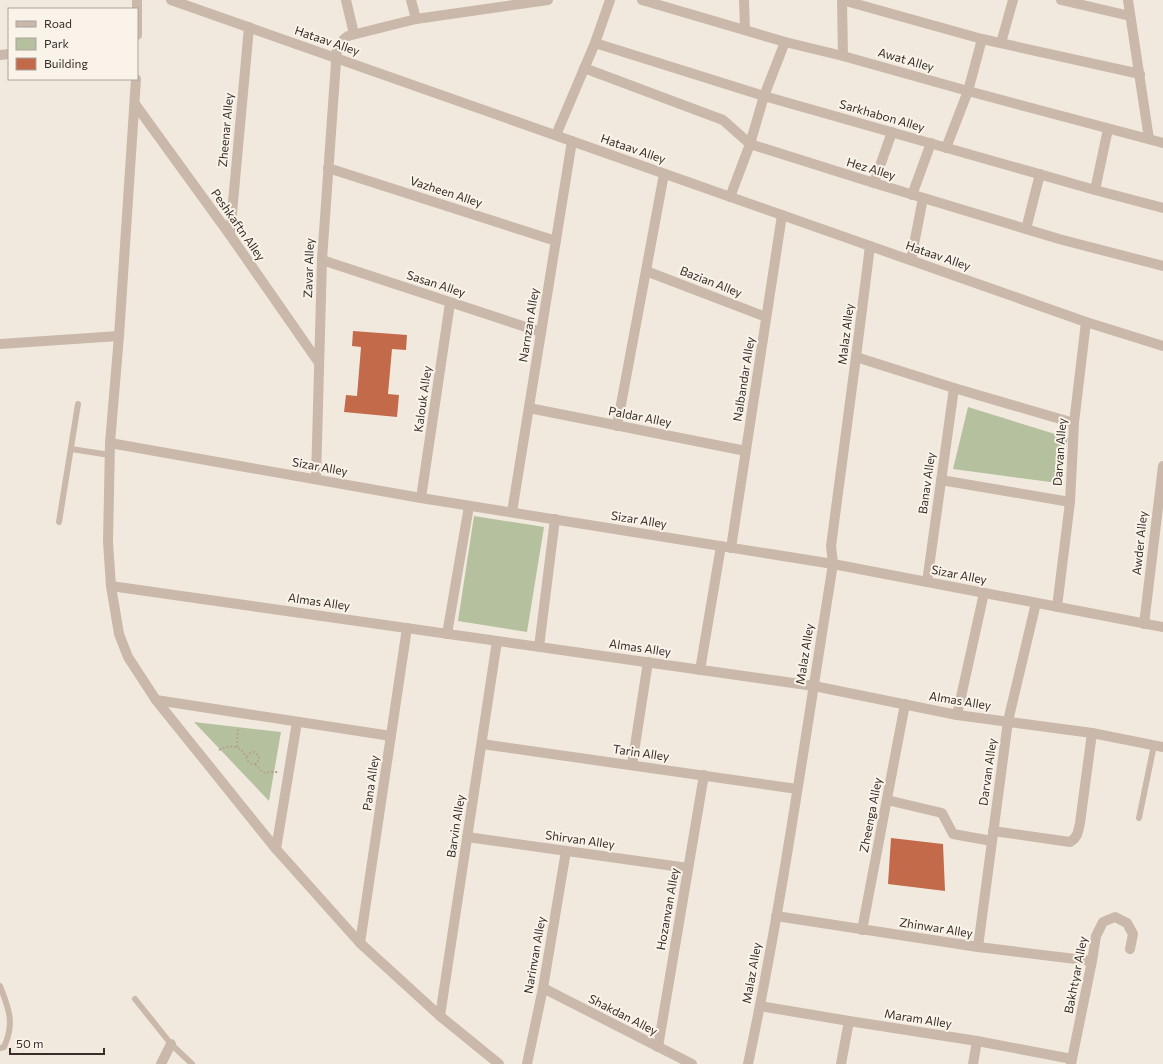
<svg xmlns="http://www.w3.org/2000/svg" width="1163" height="1064" font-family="Commissioner,sans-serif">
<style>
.green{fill:#b5c19e}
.building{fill:#c36a4b}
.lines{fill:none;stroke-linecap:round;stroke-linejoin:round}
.path{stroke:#b6a394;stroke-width:2;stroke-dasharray:2 2;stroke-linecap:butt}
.service{stroke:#cab9aa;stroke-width:6}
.minor{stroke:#cab9aa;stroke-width:10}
.tertiary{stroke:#cab9aa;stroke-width:10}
.labels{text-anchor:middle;stroke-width:4;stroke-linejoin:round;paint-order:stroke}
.street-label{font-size:12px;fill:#372e29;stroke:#f9f3ea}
</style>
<rect width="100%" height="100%" fill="#f2e9de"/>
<g class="green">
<polygon points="968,407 1068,438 1058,483 953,469"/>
<polygon points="474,516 544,527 527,632 458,621"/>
<polygon points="194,722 281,732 269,801"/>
</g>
<g class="building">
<polygon points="353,331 407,335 406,350 392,349 388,394 399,395 397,417 344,412 346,395 357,396 361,347 352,346"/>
<polygon points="891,838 943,844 945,891 888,884"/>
</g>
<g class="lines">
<g class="path">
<polyline points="237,747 238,728"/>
<path d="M219 750C229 744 241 745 246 757 248 760 246 760 249 762 251 764 252 764 255 764L259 760V756L254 752 250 753 247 757"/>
<path d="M255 764C268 778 261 771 278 772"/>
</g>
<g class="service">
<polyline points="71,449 110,455"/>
<polyline points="59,522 78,404"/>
<polyline points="1139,818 1154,745"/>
<path d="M0 986C9 1009 15 1023 4 1047L0 1048"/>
<polyline points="135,999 171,1044 192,1064"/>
</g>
<g class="minor">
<polyline points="171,0 1086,322 1163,346"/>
<polyline points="346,0 354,34"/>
<polyline points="411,0 416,19"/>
<polyline points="642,0 785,42 843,56 968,91 1163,143"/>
<polyline points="744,0 745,30"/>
<polyline points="842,0 982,39 1140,74"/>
<polyline points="842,0 843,56"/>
<polyline points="1061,0 1130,16"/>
<polyline points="1128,0 1149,139"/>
<polyline points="595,43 764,96 1095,190 1163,208"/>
<polyline points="1001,43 1013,0"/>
<polyline points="0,55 9,54"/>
<polyline points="584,68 723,120 750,144 874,183 1059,239 1163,266"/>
<polyline points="135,104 230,235 319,363"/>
<polyline points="556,135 595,43 610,0"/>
<polyline points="946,148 968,91 982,39"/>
<polyline points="328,168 556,241"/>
<polyline points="874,183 892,132"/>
<polyline points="1095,190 1108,129"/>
<polyline points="912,195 931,143"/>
<polyline points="730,197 750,144 764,96 785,42"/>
<polyline points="1026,229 1040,174"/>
<polyline points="230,235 249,27"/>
<polyline points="322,260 541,332"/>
<polyline points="911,260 923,198"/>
<polyline points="646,271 766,317"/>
<polyline points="0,344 119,336"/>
<polyline points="856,357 954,388 1074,423"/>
<polyline points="529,408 746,451"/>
<polyline points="617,426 664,174"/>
<polyline points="110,443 421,498 833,564 1163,627"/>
<polyline points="316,479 322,260 337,48 344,39 348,36 416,19 548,0"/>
<polyline points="941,480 1070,502"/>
<polyline points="421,498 450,303"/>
<polyline points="512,512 572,141"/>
<polyline points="731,548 782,215"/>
<polyline points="927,582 954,388"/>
<polyline points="111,586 814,686 957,715 1092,733 1163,747"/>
<polyline points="1057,607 1070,502 1074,423 1086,322"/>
<polyline points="1144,624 1163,466"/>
<polyline points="447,634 469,506"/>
<polyline points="539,647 555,519"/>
<polyline points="700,670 721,546"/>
<polyline points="156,700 391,736"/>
<polyline points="957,715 984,593"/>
<polyline points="482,744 797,789"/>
<polyline points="632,765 648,662"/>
<polyline points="887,800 942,813 953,834 992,841"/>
<path d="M993 831 1070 842C1078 837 1078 832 1080 823L1092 733"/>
<polyline points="467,837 688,868"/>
<polyline points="276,849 297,722"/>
<polyline points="776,916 978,947 1092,961"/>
<polyline points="862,930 905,704"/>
<polyline points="360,943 407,628"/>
<polyline points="978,947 1008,721 1036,603"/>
<polyline points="543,988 692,1064"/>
<polyline points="760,1006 849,1021 977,1041 1072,1059"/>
<polyline points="440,1016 497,641"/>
<polyline points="658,1047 704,775"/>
<polyline points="161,1064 171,1044"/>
<polyline points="527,1064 543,988 566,851"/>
<path d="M748 1064C783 899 806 731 833 564L831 546 856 357 870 246"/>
<polyline points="841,1064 849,1021"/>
<polyline points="973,1064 977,1041"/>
<polyline points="1071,1064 1092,961 1096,936 1103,922 1115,917 1127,923 1133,934 1130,949"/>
</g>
<g class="tertiary">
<polyline points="137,35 137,0"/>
<polyline points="136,79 119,336 110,443 108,542 111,586 119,634 128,657 156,700 276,849 360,943 440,1016 499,1064"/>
</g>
</g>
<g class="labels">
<g class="street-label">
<text transform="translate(327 41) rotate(19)" y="4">Hataav Alley</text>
<text transform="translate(906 60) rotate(16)" y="4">Awat Alley</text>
<text transform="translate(882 116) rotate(16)" y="4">Sarkhabon Alley</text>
<text transform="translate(226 130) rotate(-85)" y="4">Zheenar Alley</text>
<text transform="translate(633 149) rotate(19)" y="4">Hataav Alley</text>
<text transform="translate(871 169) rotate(17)" y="4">Hez Alley</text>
<text transform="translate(446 192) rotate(18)" y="4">Vazheen Alley</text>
<text transform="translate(238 225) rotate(55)" y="4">Peshkaftn Alley</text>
<text transform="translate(938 256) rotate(19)" y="4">Hataav Alley</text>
<text transform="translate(309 268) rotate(-88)" y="4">Zavar Alley</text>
<text transform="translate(711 282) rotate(21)" y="4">Bazian Alley</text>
<text transform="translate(436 284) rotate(18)" y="4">Sasan Alley</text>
<text transform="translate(529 325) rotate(-81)" y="4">Narnzan Alley</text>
<text transform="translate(846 334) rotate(-83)" y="4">Malaz Alley</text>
<text transform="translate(744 379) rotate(-81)" y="4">Nalbandar Alley</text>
<text transform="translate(423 399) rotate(-82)" y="4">Kalouk Alley</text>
<text transform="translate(640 417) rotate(11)" y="4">Paldar Alley</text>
<text transform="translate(1060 452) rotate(-86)" y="4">Darvan Alley</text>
<text transform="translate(320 467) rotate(10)" y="4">Sizar Alley</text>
<text transform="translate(927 483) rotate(-82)" y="4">Banav Alley</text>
<text transform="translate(639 520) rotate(9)" y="4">Sizar Alley</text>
<text transform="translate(1140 543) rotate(-84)" y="4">Awder Alley</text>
<text transform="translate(959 575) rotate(11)" y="4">Sizar Alley</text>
<text transform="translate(319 602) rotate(8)" y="4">Almas Alley</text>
<text transform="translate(640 648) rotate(8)" y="4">Almas Alley</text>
<text transform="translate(805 654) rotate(-81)" y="4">Malaz Alley</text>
<text transform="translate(960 701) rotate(9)" y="4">Almas Alley</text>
<text transform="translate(641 753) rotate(8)" y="4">Tarin Alley</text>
<text transform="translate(988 772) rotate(-82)" y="4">Darvan Alley</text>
<text transform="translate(371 783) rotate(-82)" y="4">Pana Alley</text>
<text transform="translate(871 815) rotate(-79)" y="4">Zheenga Alley</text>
<text transform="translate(456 826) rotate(-81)" y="4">Barvin Alley</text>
<text transform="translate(580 840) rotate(8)" y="4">Shirvan Alley</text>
<text transform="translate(668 909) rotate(-80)" y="4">Hozanvan Alley</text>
<text transform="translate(936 928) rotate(9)" y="4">Zhinwar Alley</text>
<text transform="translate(535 955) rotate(-80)" y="4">Narinvan Alley</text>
<text transform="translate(752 973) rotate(-80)" y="4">Malaz Alley</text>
<text transform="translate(1076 975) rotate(-79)" y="4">Bakhtyar Alley</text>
<text transform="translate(623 1015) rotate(27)" y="4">Shakdan Alley</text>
<text transform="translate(918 1019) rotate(9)" y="4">Maram Alley</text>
</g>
</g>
<rect x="8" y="8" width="130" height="72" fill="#f9f3ea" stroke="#aba49d"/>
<rect x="16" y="21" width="20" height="6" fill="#cab9aa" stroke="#aba49d"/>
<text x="44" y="28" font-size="12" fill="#372e29">Road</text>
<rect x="16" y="38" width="20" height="12" fill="#b5c19e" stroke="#aba49d"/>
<text x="44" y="48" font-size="12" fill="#372e29">Park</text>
<rect x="16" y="58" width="20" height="12" fill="#c36a4b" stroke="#aba49d"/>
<text x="44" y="68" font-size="12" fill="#372e29">Building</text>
<path d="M10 1048v6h94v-6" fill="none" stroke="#372e29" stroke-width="2"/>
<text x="16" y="1048" font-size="12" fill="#372e29" stroke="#f9f3ea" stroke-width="3" paint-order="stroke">50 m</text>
</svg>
